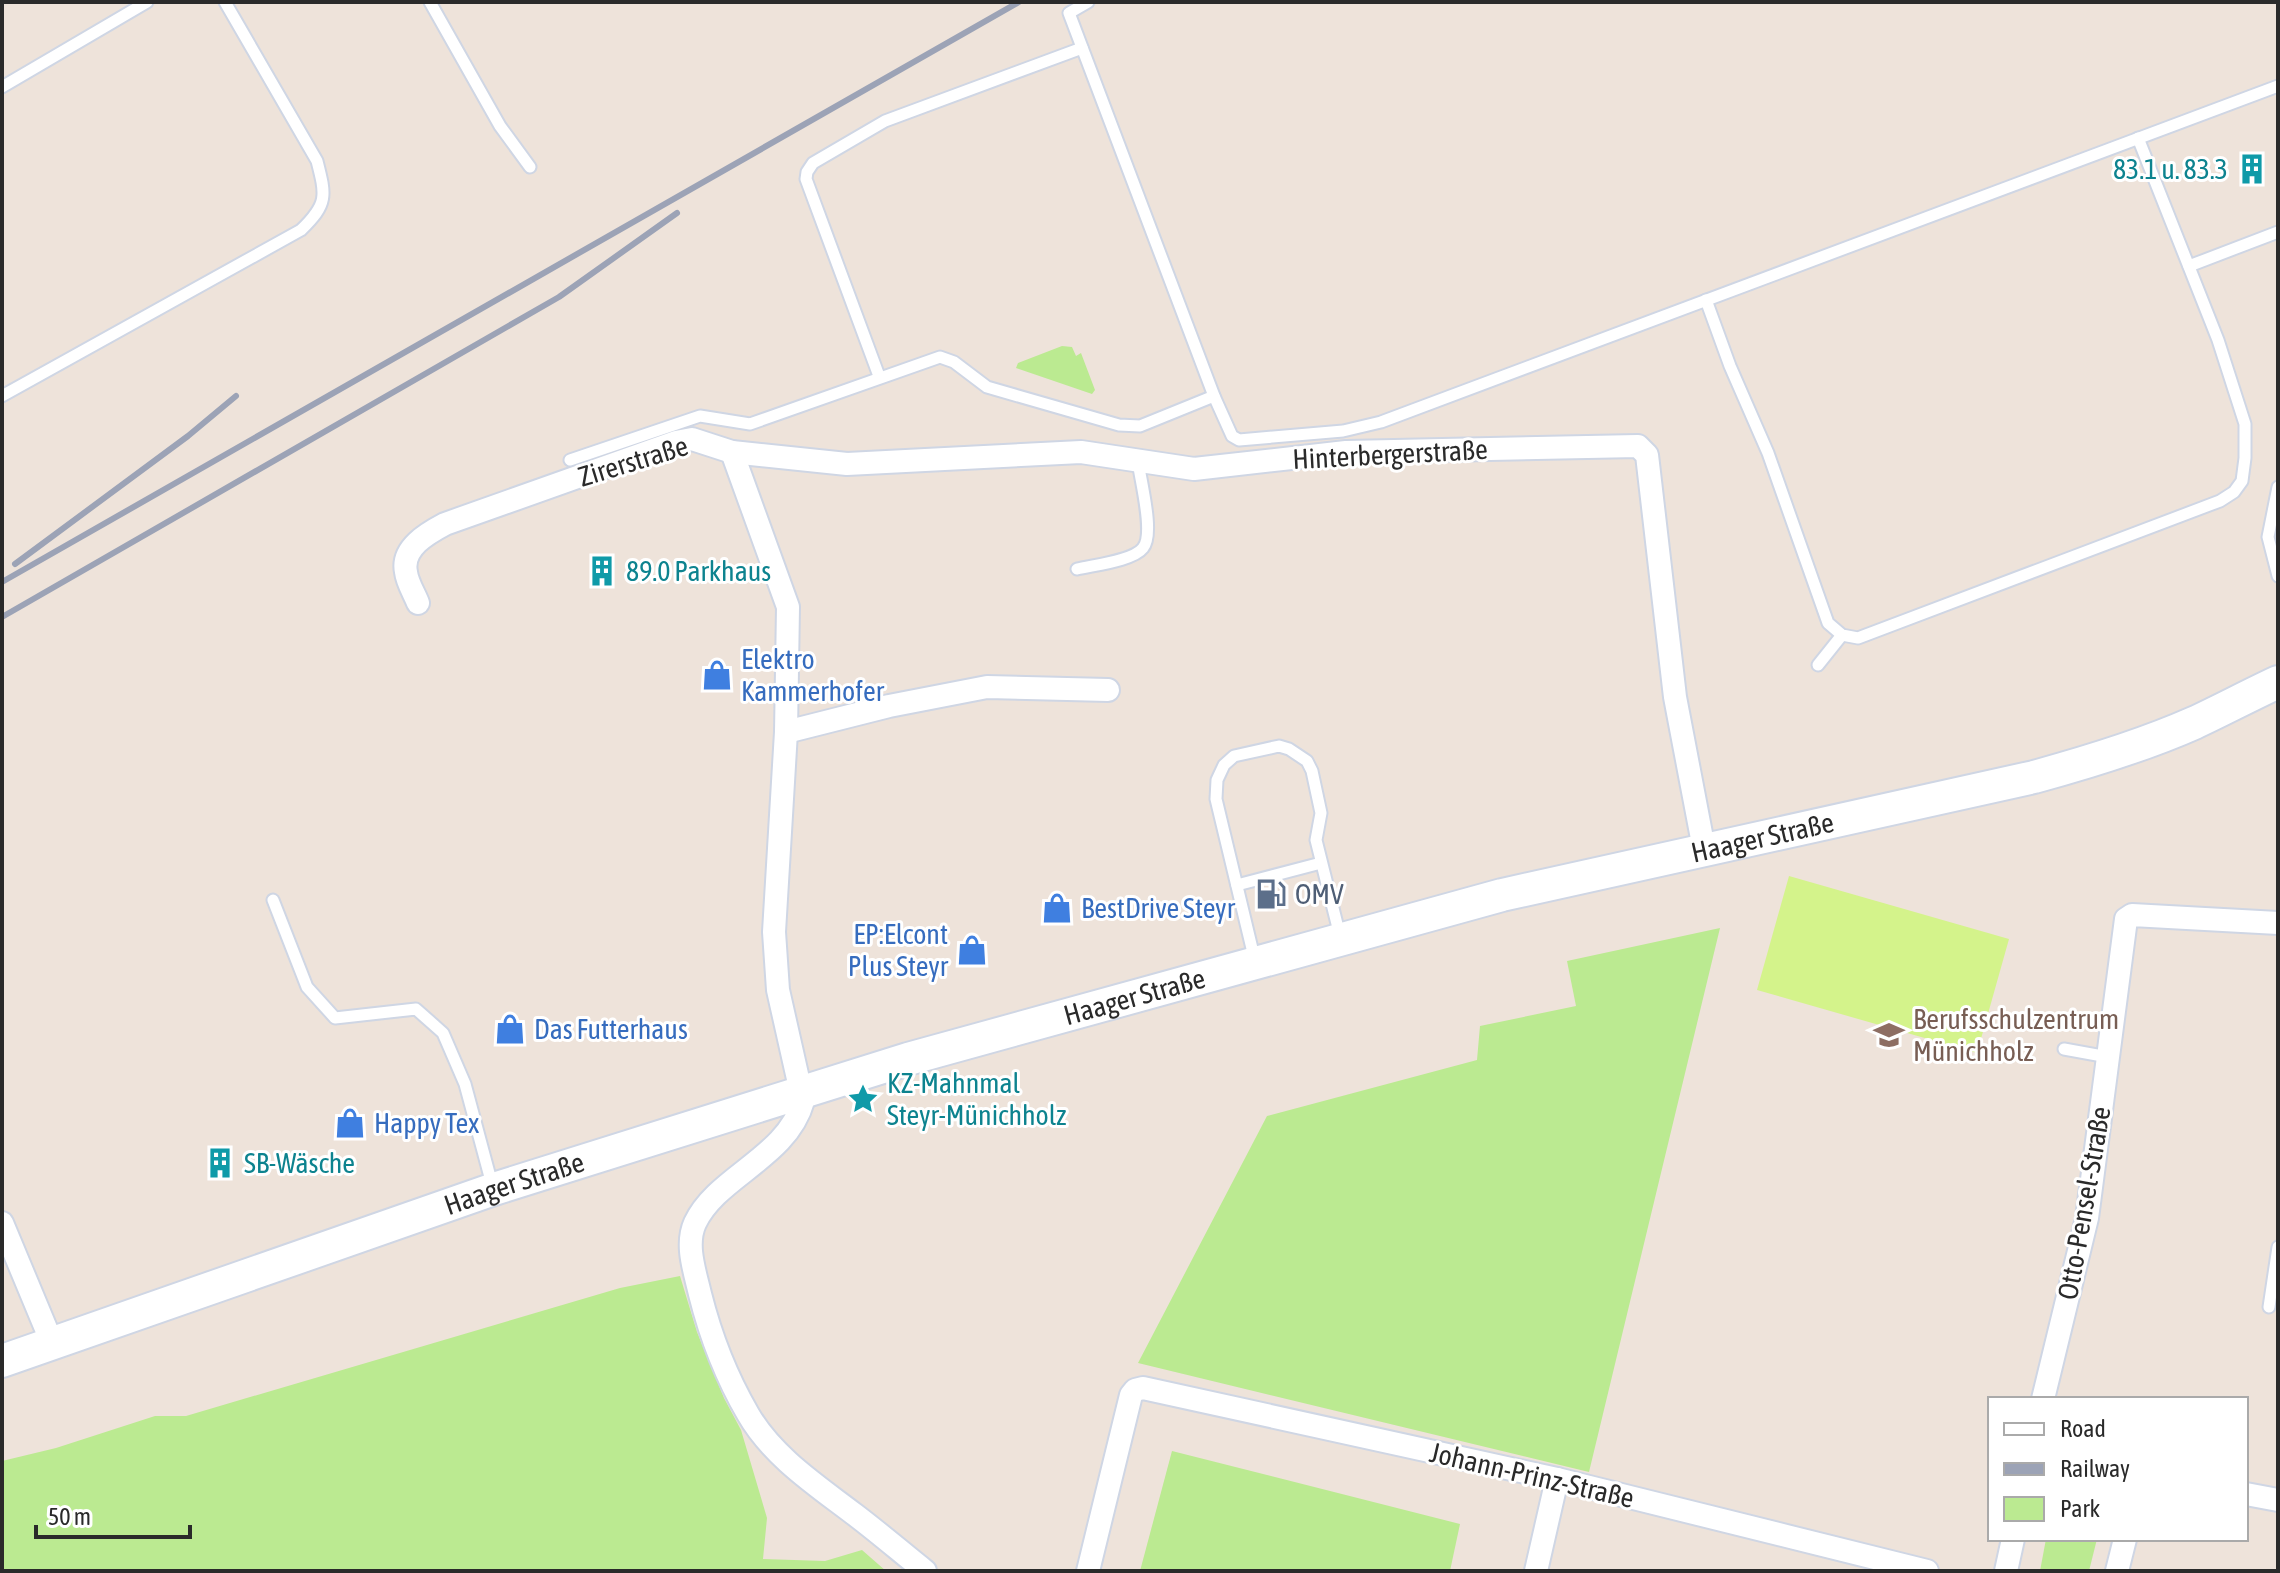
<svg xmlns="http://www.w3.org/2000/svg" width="2280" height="1573" font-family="'Asap Condensed',sans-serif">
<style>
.green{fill:#bbea91}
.pitch{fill:#d4f38b}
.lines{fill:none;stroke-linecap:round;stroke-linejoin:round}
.lane-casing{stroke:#cfd6e4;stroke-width:15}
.street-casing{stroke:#cfd6e4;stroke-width:26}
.secondary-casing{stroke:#cfd6e4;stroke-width:36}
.lane{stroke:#fff;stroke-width:11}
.street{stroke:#fff;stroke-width:22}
.secondary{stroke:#fff;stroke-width:32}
.rail{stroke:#9ca3b6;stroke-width:6}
.labels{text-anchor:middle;stroke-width:6;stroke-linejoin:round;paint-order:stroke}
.culture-label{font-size:28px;fill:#0d838f;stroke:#fff;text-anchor:start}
.street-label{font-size:28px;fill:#2a2a2a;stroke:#fff}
.shop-label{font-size:28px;fill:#366cbe;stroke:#fff;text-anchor:start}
.service-label{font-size:28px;fill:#4e5e75;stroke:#fff;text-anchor:start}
.education-label{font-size:28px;fill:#785e54;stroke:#fff;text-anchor:start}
</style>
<rect width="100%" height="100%" fill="#eee3da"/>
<g class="green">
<polygon points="1062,346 1072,347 1076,356 1081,353 1095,390 1092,394 1016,368 1018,363"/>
<polygon points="1720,928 1589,1472 1138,1363 1267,1116 1477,1060 1480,1026 1576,1006 1567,961"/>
<polygon points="680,1276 697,1332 724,1398 741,1430 767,1518 763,1559 825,1561 862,1550 886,1571 2,1571 2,1461 56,1448 155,1416 186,1416 620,1288"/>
<polygon points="1172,1451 1460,1524 1450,1571 1140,1571"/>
<polygon points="2046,1539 2097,1539 2089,1571 2040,1571"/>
</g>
<polygon class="pitch" points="1789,876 2009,939 1977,1053 1757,990"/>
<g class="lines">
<g class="lane-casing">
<g id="lane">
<polyline points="430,2 500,126 530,167"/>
<polyline points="1088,2 1069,13 1214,396 1232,436 1239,440 1343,431 1381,422 2278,86"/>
<polyline points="2,87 147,2"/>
<polyline points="2189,266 2278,232"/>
<polyline points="1706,300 1730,366 1768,453 1828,623 1842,635 1858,638 2220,501 2234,492 2242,481 2245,458 2245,424 2218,340 2138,138"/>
<polyline points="879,376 806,179 807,172 813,163 885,121 1082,48"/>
<path d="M2 396 301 230C328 204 326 196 317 161L225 2"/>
<polyline points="570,460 700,416 750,424 940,357 954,362 987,387 1119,425 1140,426 1214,396"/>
<polyline points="2278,487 2268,537 2278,576"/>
<path d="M1077 569C1093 565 1133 561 1143 548 1155 534 1140 479 1138 461"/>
<polyline points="1818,665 1842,635"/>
<polyline points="1237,885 1321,863"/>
<polyline points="273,900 307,987 335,1018 416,1009 443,1033 465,1084 493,1188"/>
<polyline points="1255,961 1216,799 1217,780 1224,765 1234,756 1279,746 1289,749 1307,761 1312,771 1321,813 1316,840 1340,936"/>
<polyline points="2064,1049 2108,1057"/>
<polyline points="2269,1307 2278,1247"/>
</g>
</g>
<g class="street-casing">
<g id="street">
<path d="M732 452 788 607 786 732 774 932 778 990 803 1101C787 1158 717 1176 695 1223 685 1245 695 1272 700 1294 710 1334 727 1378 748 1414 772 1456 816 1485 854 1514 878 1532 901 1552 925 1571"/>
<path d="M418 603C414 593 407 582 406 572 401 548 428 533 445 524L676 442 692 439 732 452 847 464 1081 452 1194 469 1346 452 1638 446 1647 455 1675 697 1704 849"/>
<polyline points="786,732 889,706 987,687 1108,690"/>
<polyline points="2,1223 52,1343"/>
<polyline points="2043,1399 2087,1218 2126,919 2132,915 2278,923"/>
<polyline points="2246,1494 2278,1500"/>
<polyline points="1088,1571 1131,1395 1135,1390 1143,1388 1557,1479 1927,1571"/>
<polyline points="1536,1571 1557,1479"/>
<polyline points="2006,1571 2013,1539"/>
<polyline points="2117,1571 2125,1539"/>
</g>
</g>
<g class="secondary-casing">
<g id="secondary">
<path id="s1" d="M2 1361 494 1189 908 1059 1502 895 2034 777C2089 762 2142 746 2194 723 2222 710 2250 695 2278 682"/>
</g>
</g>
<use href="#lane" class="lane"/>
<use href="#street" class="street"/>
<use href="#secondary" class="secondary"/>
<g class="rail">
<polyline points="15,564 188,436 236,396"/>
<polyline points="2,582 1019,2"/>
<polyline points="2,617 559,297 677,213"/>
</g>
</g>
<defs>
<g id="building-bare" transform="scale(2.4)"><path d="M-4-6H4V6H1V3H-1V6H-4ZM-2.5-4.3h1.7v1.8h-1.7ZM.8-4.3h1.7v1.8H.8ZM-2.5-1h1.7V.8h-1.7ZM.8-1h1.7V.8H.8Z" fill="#0f9aa8" stroke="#fff" stroke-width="2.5" paint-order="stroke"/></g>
<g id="shop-bare" transform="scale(2.4)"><path d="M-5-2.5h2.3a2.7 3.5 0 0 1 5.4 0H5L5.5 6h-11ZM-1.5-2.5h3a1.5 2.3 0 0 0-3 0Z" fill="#3f7fe0" stroke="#fff" stroke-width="2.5" paint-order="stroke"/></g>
<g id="fuel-bare" transform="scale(2.4)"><path d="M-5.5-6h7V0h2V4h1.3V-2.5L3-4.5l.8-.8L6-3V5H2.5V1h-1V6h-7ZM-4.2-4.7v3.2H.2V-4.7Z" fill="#5c6f8a" stroke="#fff" stroke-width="2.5" paint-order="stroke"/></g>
<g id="school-bare" transform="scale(2.4)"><path d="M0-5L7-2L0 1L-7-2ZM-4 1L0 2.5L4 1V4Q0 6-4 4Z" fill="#8d6e63" stroke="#fff" stroke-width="2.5" paint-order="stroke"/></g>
<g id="sight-bare" transform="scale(2.4)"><path d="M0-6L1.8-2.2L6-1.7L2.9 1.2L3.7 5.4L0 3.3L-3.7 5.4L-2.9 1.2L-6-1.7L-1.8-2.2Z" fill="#0f9aa8" stroke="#fff" stroke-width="2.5" paint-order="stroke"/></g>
</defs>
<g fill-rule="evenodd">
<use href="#building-bare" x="2252" y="169"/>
<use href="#building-bare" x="602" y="571"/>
<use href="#shop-bare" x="717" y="675"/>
<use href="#fuel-bare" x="1271" y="894"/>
<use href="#shop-bare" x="1057" y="908"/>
<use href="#shop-bare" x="972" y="950"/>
<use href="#shop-bare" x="510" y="1029"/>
<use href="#school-bare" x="1889" y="1035"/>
<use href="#sight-bare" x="863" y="1099"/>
<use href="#shop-bare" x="350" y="1123"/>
<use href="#building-bare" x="220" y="1163"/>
</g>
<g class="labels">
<g class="culture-label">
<text x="2228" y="179" text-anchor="end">83.1 u. 83.3</text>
<text x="626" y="581">89.0 Parkhaus</text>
<text x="887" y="1093">KZ-Mahnmal<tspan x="887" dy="32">Steyr-Münichholz</tspan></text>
<text x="244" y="1173">SB-Wäsche</text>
</g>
<g class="street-label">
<text transform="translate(1390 454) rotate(-3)" y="10">Hinterbergerstraße</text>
<text transform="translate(633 461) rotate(-17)" y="10">Zirerstraße</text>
<text dy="10" stroke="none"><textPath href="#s1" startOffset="1838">Haager Straße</textPath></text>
<text dy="10" stroke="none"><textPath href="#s1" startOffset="1190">Haager Straße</textPath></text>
<text dy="10" stroke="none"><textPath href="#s1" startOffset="542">Haager Straße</textPath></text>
<text transform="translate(2084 1203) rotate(-80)" y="10">Otto-Pensel-Straße</text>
<text transform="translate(1532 1475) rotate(13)" y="10">Johann-Prinz-Straße</text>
</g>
<g class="shop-label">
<text x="741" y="669">Elektro<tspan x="741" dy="32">Kammerhofer</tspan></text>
<text x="1081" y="918">BestDrive Steyr</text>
<text x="948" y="944" text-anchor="end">EP:Elcont<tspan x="948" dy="32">Plus Steyr</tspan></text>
<text x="534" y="1039">Das Futterhaus</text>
<text x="374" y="1133">Happy Tex</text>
</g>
<g class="service-label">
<text x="1295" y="904">OMV</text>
</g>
<g class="education-label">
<text x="1913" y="1029">Berufsschulzentrum<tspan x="1913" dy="32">Münichholz</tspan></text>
</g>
</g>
<rect width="2280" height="1573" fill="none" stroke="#2a2a2a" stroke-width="8"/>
<rect x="1988" y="1397" width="260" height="144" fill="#ffffff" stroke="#aaaaaa" stroke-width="2"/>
<rect x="2004" y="1423" width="40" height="12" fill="#ffffff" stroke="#aaaaaa" stroke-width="2"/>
<text x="2060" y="1437" font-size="24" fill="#2a2a2a">Road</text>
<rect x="2004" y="1463" width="40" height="12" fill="#9ca3b6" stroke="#aaaaaa" stroke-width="2"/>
<text x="2060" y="1477" font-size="24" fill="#2a2a2a">Railway</text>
<rect x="2004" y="1497" width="40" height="24" fill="#bbea91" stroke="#aaaaaa" stroke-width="2"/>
<text x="2060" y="1517" font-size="24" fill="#2a2a2a">Park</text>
<path d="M36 1525v12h154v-12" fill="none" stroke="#2a2a2a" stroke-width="4"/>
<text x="48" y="1525" font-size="24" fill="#2a2a2a" stroke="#ffffff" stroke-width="6" paint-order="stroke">50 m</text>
</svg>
